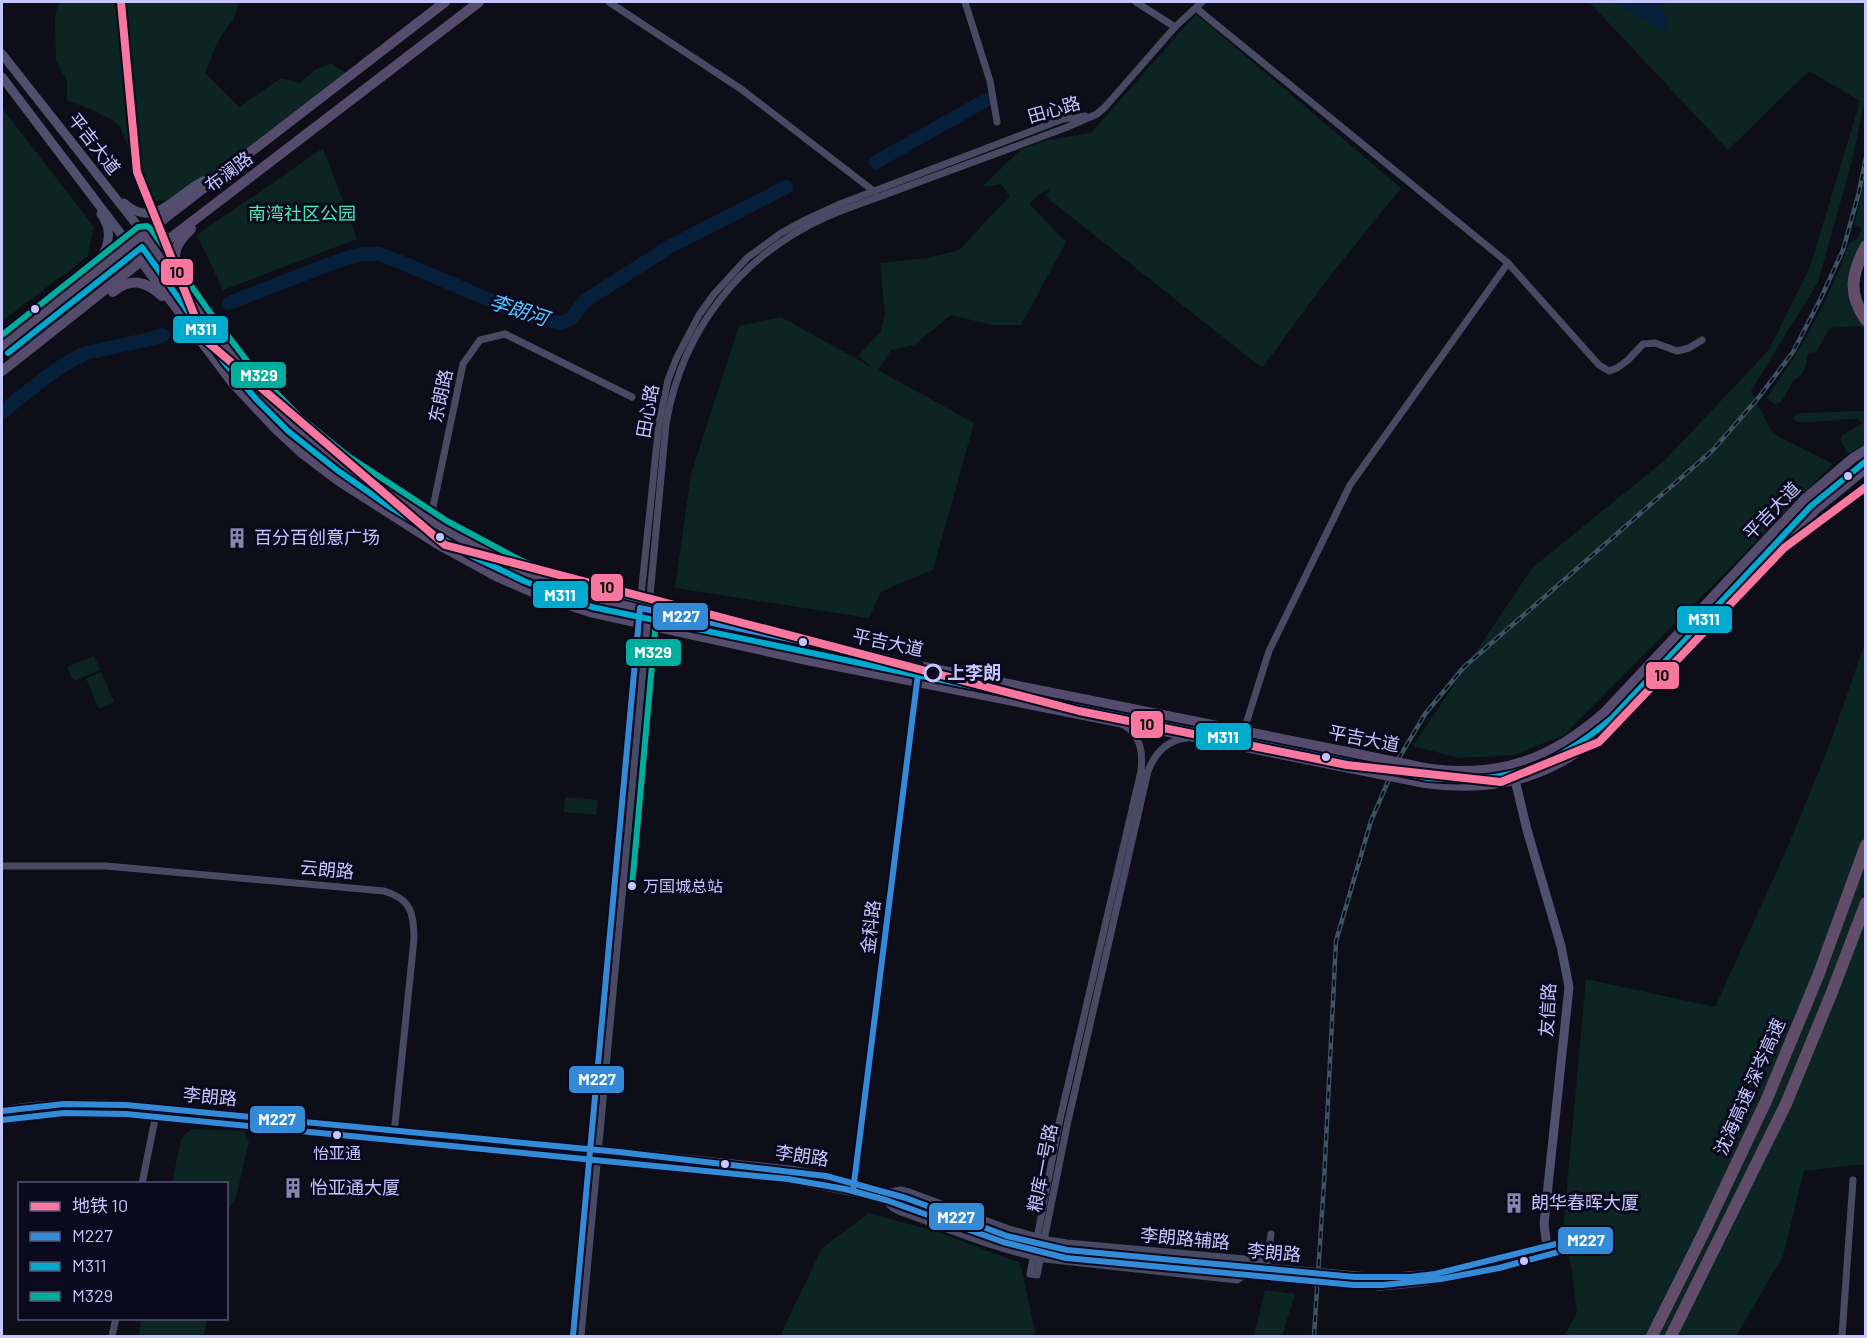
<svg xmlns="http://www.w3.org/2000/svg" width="1867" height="1338" font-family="Barlow,'Noto Sans SC',sans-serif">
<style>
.green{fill:#0c2422}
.water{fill:#06203c}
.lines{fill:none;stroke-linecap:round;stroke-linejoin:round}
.river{stroke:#06203c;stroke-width:14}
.street{stroke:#484a63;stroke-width:7}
.secondary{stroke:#4e506e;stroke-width:9}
.primary{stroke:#554c6d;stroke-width:10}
.highway{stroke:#614c69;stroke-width:12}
.rail-casing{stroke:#3a5461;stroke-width:4.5}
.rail{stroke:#0a091d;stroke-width:2;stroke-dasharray:7;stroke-linecap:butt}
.secondary-bridge{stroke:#4e506e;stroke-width:9}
.primary-bridge{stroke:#554c6d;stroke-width:10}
.bus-1-casing{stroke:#0a091d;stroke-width:10}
.bus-2-casing{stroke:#0a091d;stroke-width:10}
.bus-3-casing{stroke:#0a091d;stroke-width:10}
.bus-1{stroke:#338bd7;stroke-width:6}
.bus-2{stroke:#00a9ce;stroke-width:6}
.bus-3{stroke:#01ad9c;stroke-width:6}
.metro-1-casing{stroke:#0a091d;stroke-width:12}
.metro-1{stroke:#f8779e;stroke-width:8}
.bus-dot{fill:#c5c5ff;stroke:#0a091d;stroke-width:2}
.stop-dot{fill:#0a091d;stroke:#c5c5ff;stroke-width:3}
.labels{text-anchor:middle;stroke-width:6;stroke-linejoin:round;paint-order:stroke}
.bus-label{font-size:16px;fill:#c5c5ff;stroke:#0a091d;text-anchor:start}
.street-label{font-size:18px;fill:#c5c5ff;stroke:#0a091d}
.park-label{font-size:18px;fill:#45ebae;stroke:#0a091d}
.poi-label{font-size:18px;fill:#c5c5ff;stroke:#0a091d;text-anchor:start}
.stop-label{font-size:18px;font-weight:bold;fill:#c5c5ff;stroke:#0a091d;text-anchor:start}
.water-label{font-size:20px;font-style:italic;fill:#53c4ff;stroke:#0a091d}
.line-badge{stroke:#0a091d;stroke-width:2}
.badge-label{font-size:16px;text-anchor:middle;font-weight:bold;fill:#fff}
.pale-badge-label{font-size:16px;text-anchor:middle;font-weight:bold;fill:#111}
</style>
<rect width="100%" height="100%" fill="#0e0e18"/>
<g class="green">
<path d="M58 2H239L234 18 217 43 205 73 239 107 281 78 300 83 315 70 331 63 346 73 187 197 170 201 143 200C137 182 128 137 118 125 110 116 79 105 67 100V81L56 61 55 18Z"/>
<polygon points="1589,2 1865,2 1865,99 1852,161 1818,282 1751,391 1773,434 1833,464 1564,735 1514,755 1459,758 1413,746 1532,568 1664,461 1769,350 1810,267 1860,101 1809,71 1728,150"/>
<polygon points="1196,14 1401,188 1329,277 1262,368 1045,196 1051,189 1040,194 1029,204 1066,242 1021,325 992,325 951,315 914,345 891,350 878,370 974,423 933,570 905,581 881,592 869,618 675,588 691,474 739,326 781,317 873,368 858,356 881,331 885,313 880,263 928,258 959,250 1010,196 1001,184 982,187 1021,149 1048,140 1091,133"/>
<polygon points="2,108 94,227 87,257 2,321"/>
<polygon points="323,148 357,239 223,290 197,235"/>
<path d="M1865 178V243L1852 275 1865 321V329L1859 326 1830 328 1816 352 1808 353 1806 365 1802 374 1793 381 1781 402 1774 404 1767 398C1801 349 1830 299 1849 243L1858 238 1862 228 1854 225Z"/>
<path d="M1865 411V443L1850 453H1847L1840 439 1842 435 1862 424 1858 419C1838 419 1818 423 1798 422L1793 418 1798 413Z"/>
<polygon points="1865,643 1865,1164 1804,1171 1783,1256 1736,1336 1564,1336 1577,1312 1572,1272 1563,1229 1586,979 1715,1007 1786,851 1829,746"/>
<polygon points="94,656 100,670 74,681 67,667"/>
<polygon points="101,672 114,702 99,709 86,678"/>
<polygon points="565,797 598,800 596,815 564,812"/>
<polygon points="191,1129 244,1131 249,1142 236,1197 227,1213 226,1184 172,1183 181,1139"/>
<polygon points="869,1213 938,1232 1020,1263 1035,1331 1034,1336 780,1336 822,1248"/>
<polygon points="1265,1290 1295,1294 1282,1336 1254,1336"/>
<polygon points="142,1319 142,1318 207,1319 204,1336 138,1336"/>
</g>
<polygon class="water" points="1620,2 1656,2 1667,18 1665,33 1624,7"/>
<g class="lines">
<g class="river">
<polyline points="876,162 986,100"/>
<polyline points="229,303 343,259 363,254 379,254 398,261 525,315 560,323 571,319 585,301 669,247 786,187"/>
<path d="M2 412C29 391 55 367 86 353L150 339 163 335"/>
</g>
<g class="street">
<polyline points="609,2 741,89 875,192"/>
<polyline points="965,2 990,81 997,122"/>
<polyline points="1136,2 1175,27"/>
<polyline points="1196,8 1508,263 1599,365 1609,371 1617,368 1628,360 1643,344 1655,343 1677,351 1689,348 1702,340"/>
<polyline points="430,521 463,364 480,340 505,334 632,397"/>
<path d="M1124 725C1141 736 1143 752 1141 771L1060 1119 1030 1274 1037 1275 1068 1121 1148 771C1155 753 1167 740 1187 738"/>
<polyline points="1239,746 1269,651 1350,485 1508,263"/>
<path d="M2 866H106L384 891C411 899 414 913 414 939L394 1134"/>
<polyline points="142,1184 156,1114"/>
<polyline points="854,1186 919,666"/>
<polyline points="889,1192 901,1190 909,1192 1009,1229 1048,1240 1067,1243 1267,1261"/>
<path d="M886 1201 893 1208 901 1212C949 1229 995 1249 1045 1259L1237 1280 1248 1273"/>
<polyline points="1267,1261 1271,1234"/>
<polyline points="112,1336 116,1318"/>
<polyline points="573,1336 642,586 659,423 668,380 677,357 699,315 714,294 747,258 781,233 803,221 840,204 1063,119 1085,116"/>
<path d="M581 1336 666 424C682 330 740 256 826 217 854 205 883 196 911 185 963 166 1014 147 1065 128L1097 114 1105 107 1175 27 1202 2"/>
<polyline points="1842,1336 1853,1180"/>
</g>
<g class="secondary">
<polyline points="2,54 144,234"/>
<polyline points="2,77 130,246"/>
<path d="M124 203C161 236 183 179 218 177"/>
<path d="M85 275C103 259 118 237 101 214"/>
<polyline points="1515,780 1527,830 1561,946 1569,987 1544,1224 1547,1247"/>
<path d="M2 1111C43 1103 85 1103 126 1105L619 1152 789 1170 826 1176 906 1198"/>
<path d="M2 1120C43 1113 84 1111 126 1114L788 1179 865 1194 903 1205"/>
<polyline points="1380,1278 1435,1274 1584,1237"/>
<path d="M1380 1286C1452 1282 1515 1264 1584 1245"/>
</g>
<g class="primary">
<polyline points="144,234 244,372 286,417 312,441 348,468 443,530 505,563 545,581 594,598 644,609 919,666 1347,752"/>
<polyline points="130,246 232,382 275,428 302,453 339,481 436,543 498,577 539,595 590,612 807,660 1340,766"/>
<path d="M185 280C170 260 172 246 191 229"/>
<path d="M113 292C131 277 146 281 162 296"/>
<polyline points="2,346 144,234 445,2"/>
<polyline points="2,371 155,250 479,2"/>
<path d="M1430 769C1501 778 1552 759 1605 712L1805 499 1853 458 1866 450"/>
<path d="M1425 783C1503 794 1557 774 1616 723L1815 510 1866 468"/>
</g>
<g class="highway">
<path d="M1866 246C1852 273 1847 293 1866 320"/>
<polyline points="1652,1336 1704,1232 1766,1101 1818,976 1866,845"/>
<polyline points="1671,1336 1786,1104 1832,992 1866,903"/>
</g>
<g class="rail-casing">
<polyline id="rail" points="1314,1336 1324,1182 1336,941 1371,821 1396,763 1425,714 1464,667 1713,450 1759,397 1793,352 1820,300 1843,250 1859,192 1866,157"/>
</g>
<use href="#rail" class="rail"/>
<g class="secondary-bridge">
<polyline points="906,1198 1007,1236 1067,1250 1380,1278"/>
<path d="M903 1205C956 1226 1009 1249 1066 1258L1380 1286"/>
</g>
<g class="primary-bridge">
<polyline points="1347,752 1430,769"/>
<polyline points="1340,766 1425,783"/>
</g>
<g class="bus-1-casing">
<g id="bus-1">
<polyline points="2,1111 64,1104 126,1105 619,1152 826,1176 906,1198 1007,1236 1067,1250 1355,1277 1410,1277 1435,1274 1584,1237 1586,1240 1584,1245 1499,1268 1441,1279 1383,1285 1354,1285 1066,1258 1003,1242 886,1200 845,1189 788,1179 126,1114 64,1113 2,1120"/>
<polyline points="573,1336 640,608 919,666 853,1191"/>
</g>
</g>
<g class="bus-2-casing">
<path id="bus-2" d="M8 353 142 247 224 362 257 400 288 431 337 470 390 507 472 556 524 581 592 607 917 675 1428 778C1505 785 1553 768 1612 718L1811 506 1866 461"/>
</g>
<g class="bus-3-casing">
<polyline id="bus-3" points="2,335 138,227 147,226 151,229 209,311 254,370 300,417 348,456 447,521 520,560 571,581 597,589 654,603 657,610 632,886"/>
</g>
<use href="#bus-1" class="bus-1"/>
<use href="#bus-2" class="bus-2"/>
<use href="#bus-3" class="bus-3"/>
<g class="metro-1-casing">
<polyline id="metro-1" points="121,2 137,172 204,339 445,545 1079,711 1347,765 1501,782 1599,742 1784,548 1866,487"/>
</g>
<use href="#metro-1" class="metro-1"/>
</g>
<defs>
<g id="building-bare" transform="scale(1.62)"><path d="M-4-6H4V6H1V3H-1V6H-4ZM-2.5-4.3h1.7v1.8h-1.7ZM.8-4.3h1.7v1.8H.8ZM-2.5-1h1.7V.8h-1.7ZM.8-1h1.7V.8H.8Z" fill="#8585ae" stroke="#0a091d" stroke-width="2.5" paint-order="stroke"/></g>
</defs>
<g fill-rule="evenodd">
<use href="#building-bare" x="237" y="538"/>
<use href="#building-bare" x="293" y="1188"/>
<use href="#building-bare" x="1514" y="1203"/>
</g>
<g class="bus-dot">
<circle cx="35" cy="309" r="5"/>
<circle cx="1848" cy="476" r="5"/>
<circle cx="440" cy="537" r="5"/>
<circle cx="803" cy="642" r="5"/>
<circle cx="1326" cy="757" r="5"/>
<circle cx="632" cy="886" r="5"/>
<circle cx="337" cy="1135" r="5"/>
<circle cx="725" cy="1164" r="5"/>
<circle cx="1524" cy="1261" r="5"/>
</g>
<circle class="stop-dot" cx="933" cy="673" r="8"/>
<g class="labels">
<g class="bus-label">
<text x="643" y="892">万国城总站</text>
<text x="337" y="1159" text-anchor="middle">怡亚通</text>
</g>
<g class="street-label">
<text transform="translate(1054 110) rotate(-16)" y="6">田心路</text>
<text transform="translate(94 144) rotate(52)" y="6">平吉大道</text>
<text transform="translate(229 172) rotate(-37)" y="6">布澜路</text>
<text transform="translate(441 396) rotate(-78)" y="6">东朗路</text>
<text transform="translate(648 411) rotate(-80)" y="6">田心路</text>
<text transform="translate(1772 511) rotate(-46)" y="6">平吉大道</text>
<text transform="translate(888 643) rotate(12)" y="6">平吉大道</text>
<text transform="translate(1364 739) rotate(11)" y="6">平吉大道</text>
<text transform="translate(327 870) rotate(5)" y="6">云朗路</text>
<text transform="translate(871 927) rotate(-83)" y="6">金科路</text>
<text transform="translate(1548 1010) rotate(-87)" y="6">友信路</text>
<text transform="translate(1750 1087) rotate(-66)" y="6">沈海高速 深岑高速</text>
<text transform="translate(210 1097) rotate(5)" y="6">李朗路</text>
<text transform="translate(802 1156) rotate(8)" y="6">李朗路</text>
<text transform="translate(1043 1168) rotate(-79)" y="6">粮库一号路</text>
<text transform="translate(1185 1239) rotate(5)" y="6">李朗路辅路</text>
<text transform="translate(1274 1253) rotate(5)" y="6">李朗路</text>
</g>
<g class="park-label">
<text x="302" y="220">南湾社区公园</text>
</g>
<g class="poi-label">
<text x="254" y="544">百分百创意广场</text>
<text x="310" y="1194">怡亚通大厦</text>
<text x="1531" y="1209">朗华春晖大厦</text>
</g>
<g class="stop-label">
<text x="947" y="679">上李朗</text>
</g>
<g class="water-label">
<text transform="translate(519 310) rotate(18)" y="7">李朗河</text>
</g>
</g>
<g class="line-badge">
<rect x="160" y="258" width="34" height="28" rx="6" fill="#f8779e"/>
<rect x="172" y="315" width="57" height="29" rx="6" fill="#00a9ce"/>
<rect x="230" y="361" width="57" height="28" rx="6" fill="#01ad9c"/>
<rect x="590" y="573" width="34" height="29" rx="6" fill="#f8779e"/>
<rect x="532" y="580" width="57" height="29" rx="6" fill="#00a9ce"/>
<rect x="652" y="602" width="57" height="29" rx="6" fill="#338bd7"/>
<rect x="1676" y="605" width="57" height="29" rx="6" fill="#00a9ce"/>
<rect x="625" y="638" width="57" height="29" rx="6" fill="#01ad9c"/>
<rect x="1645" y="661" width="35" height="29" rx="6" fill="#f8779e"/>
<rect x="1130" y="710" width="34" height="29" rx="6" fill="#f8779e"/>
<rect x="1195" y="722" width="57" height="29" rx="6" fill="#00a9ce"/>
<rect x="568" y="1065" width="57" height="29" rx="6" fill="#338bd7"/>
<rect x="249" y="1105" width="57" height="29" rx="6" fill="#338bd7"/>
<rect x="928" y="1202" width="57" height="29" rx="6" fill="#338bd7"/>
<rect x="1557" y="1226" width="57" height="29" rx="6" fill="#338bd7"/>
</g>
<g class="badge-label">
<text x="201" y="335">M311</text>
<text x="259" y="381">M329</text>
<text x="560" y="601">M311</text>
<text x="681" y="622">M227</text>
<text x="1704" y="625">M311</text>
<text x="653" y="658">M329</text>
<text x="1223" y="743">M311</text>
<text x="597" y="1085">M227</text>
<text x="277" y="1125">M227</text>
<text x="956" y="1223">M227</text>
<text x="1586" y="1246">M227</text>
</g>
<g class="pale-badge-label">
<text x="177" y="278">10</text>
<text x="607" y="593">10</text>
<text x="1662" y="681">10</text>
<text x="1147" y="730">10</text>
</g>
<rect width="1867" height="1338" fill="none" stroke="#c5c5ff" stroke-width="6"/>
<rect x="18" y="1182" width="210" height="138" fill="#0a091d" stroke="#555477" stroke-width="1.5"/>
<rect x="30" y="1202" width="30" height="9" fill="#f8779e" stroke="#555477" stroke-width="1.5"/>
<text x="72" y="1212" font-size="18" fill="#c5c5ff">地铁 10</text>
<rect x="30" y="1232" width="30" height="9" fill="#338bd7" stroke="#555477" stroke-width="1.5"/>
<text x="72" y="1242" font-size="18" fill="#c5c5ff">M227</text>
<rect x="30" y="1262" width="30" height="9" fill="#00a9ce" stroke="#555477" stroke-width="1.5"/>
<text x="72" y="1272" font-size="18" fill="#c5c5ff">M311</text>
<rect x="30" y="1292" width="30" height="9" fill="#01ad9c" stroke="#555477" stroke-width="1.5"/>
<text x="72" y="1302" font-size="18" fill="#c5c5ff">M329</text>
</svg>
